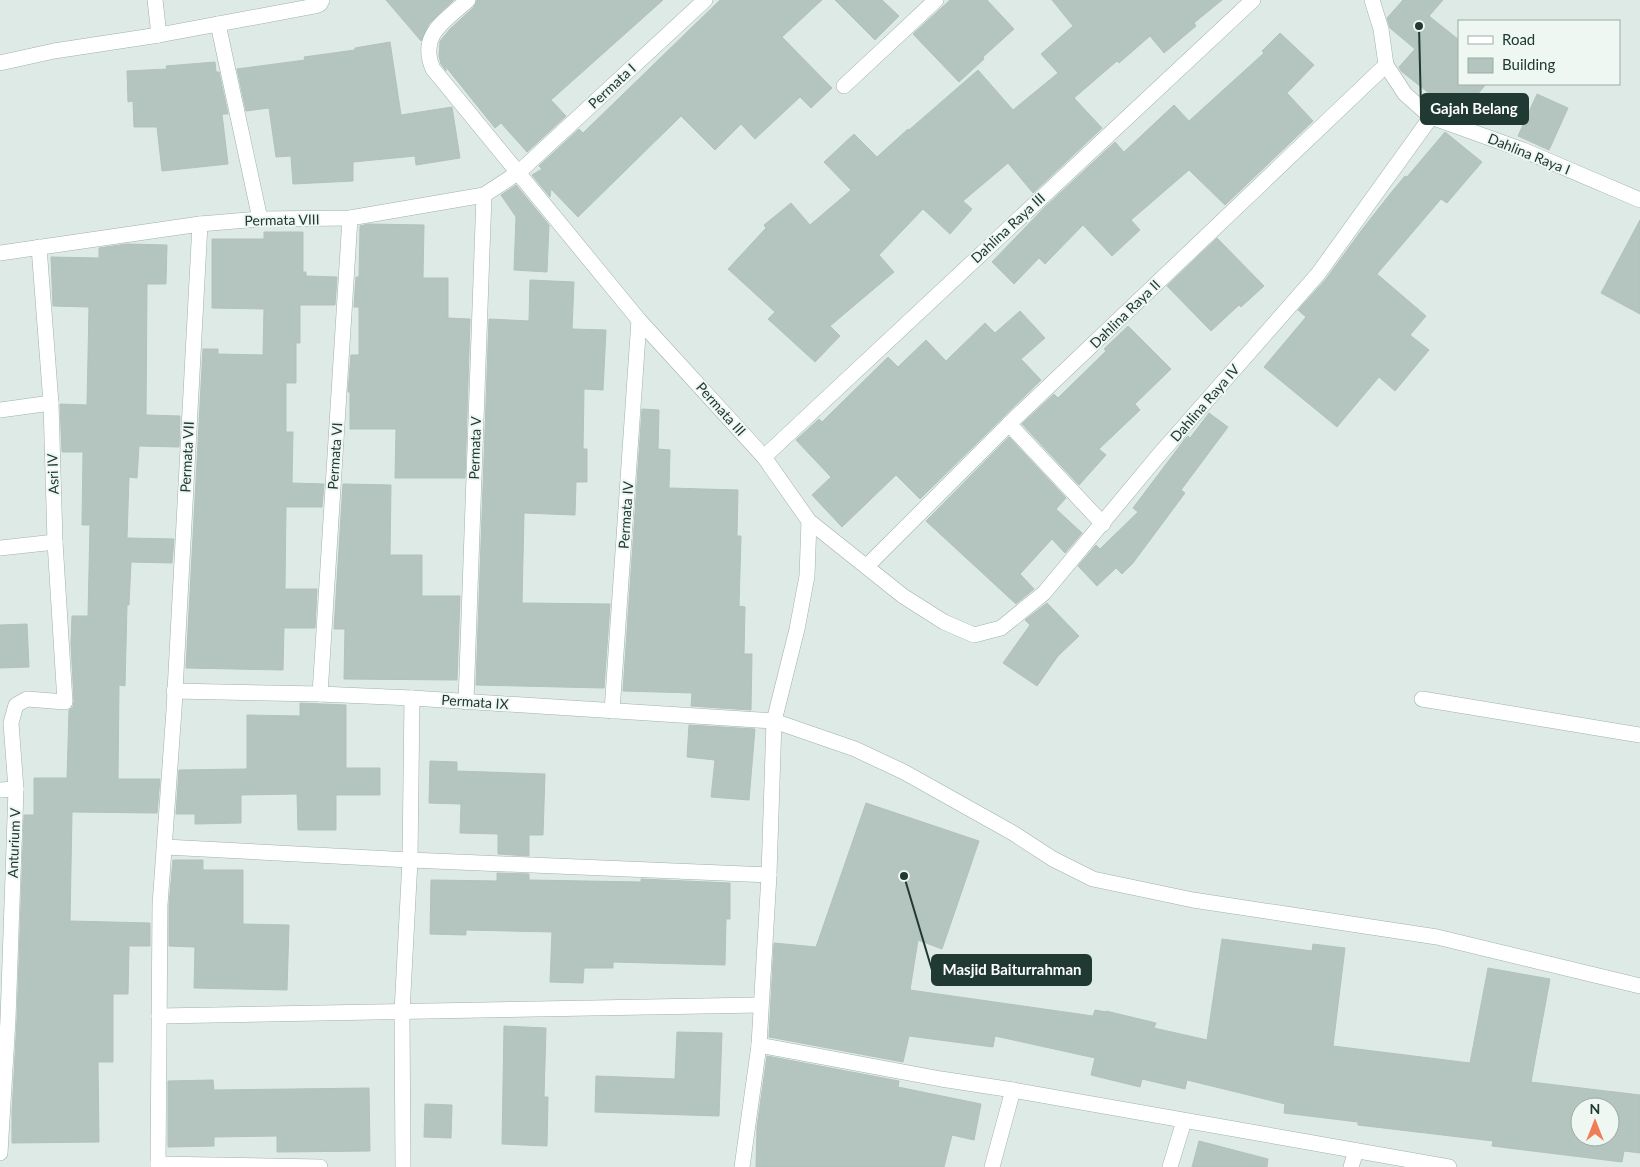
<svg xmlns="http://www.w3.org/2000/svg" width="1640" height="1167" font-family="Lato,sans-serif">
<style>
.building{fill:#b4c4be;stroke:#b1c3bc;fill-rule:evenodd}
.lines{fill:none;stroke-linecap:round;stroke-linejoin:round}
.minor-casing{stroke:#a1b1ac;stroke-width:16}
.minor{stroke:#fff;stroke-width:15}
.labels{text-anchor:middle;stroke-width:4;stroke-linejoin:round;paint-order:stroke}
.street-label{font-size:14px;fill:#203933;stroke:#eff7f3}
.leader{fill:none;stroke:#203933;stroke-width:2}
.callout-dot{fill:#203933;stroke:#eff7f3;stroke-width:2}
.callout{fill:#203933;stroke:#203933;stroke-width:2}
.callout-label{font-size:15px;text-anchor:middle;font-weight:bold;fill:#fff}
</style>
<rect width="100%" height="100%" fill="#deeae5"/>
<g class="building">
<polygon points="386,0 454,0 429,24 421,41"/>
<polygon points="477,0 663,0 551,100 566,116 527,152 501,123 495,128 446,67 446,71 441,64 439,56 440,41 450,29 474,7"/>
<polygon points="720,0 822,0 782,37 832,88 811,108 800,97 755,139 741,124 715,150 681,116 578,217 551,189 550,197 532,175 542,169 539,166 579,129 583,133"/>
<polygon points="835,0 882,0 899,16 875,40"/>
<polygon points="950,0 987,0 1014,29 983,57 984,59 959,82 913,34"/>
<polygon points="1052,0 1222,0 1194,23 1196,26 1164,53 1150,36 1119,63 1117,61 1074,98 1102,128 1033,193 1008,163 963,201 972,209 950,234 923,209 879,255 894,272 830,326 840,336 815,362 768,319 775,312 728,269 766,228 764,225 791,203 810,225 851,190 824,162 854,134 877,157 908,129 909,130 978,70 1013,110 1058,73 1041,54 1073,26"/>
<polygon points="1403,0 1443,0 1429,16 1459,40 1459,84 1486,84 1459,117 1401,71 1399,67 1415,49 1390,28 1387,18"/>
<polygon points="1280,33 1314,65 1287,93 1313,121 1225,205 1189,170 1131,220 1140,230 1112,256 1083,225 1045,264 1039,258 1014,284 992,262 1044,208 1115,142 1124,152 1174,105 1189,121 1264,53 1262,51"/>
<polygon points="390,42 401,115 452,107 460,158 416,165 415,156 353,162 353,181 293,184 291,156 276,157 269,108 246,111 237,69 305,60 304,57 355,50 355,48"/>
<polygon points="215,62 216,72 219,72 228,114 222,114 228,164 162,171 157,127 134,127 133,101 128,102 127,71 167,69 166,66"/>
<polygon points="1537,94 1568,108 1549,150 1518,136"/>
<polygon points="1445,132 1482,162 1447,203 1441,199 1377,274 1426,316 1410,335 1429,350 1395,391 1379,377 1337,427 1264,367 1306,317 1298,310 1326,279 1361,231 1390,194 1405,176 1407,177"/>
<polygon points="516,185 549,225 547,272 514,270 516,217 501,195"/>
<polygon points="1640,220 1640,314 1601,293"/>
<polygon points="368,224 424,225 423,278 448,278 448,318 470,319 465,478 395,478 396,429 350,429 350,392 348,392 351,355 359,355 359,307 354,307 356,277 359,277 360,226"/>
<polygon points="264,232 303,232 303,272 306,272 306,276 337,277 335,305 300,305 300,343 296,343 296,383 286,383 286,432 293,432 292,483 324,484 322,507 286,507 285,589 317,589 315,628 284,628 283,670 186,668 203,349 218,349 218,354 263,355 264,309 212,308 212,239 264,239"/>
<polygon points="1217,238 1264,286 1241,307 1239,305 1211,331 1167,286"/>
<polygon points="127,244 167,245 166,284 147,284 146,415 180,416 179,447 139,446 137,478 129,477 127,538 174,539 172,563 131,562 129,605 127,605 125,686 119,685 118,779 160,779 157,813 72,812 70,921 150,923 150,946 129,946 128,994 113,994 113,1062 98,1062 99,1142 12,1143 12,1113 17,1019 24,815 34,815 34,778 67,778 69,710 73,707 74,701 71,643 72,616 88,616 90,525 82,525 83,452 62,452 60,404 87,405 89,307 53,306 51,257 99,258 99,248"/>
<polygon points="530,280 574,282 572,329 606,330 603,390 584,389 583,449 587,449 587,482 576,482 575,515 524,513 522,603 610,604 604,688 476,685 489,319 529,321"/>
<polygon points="1020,311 1045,338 1021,359 1041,380 920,499 896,475 842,527 812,495 831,477 796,440 819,419 822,422 888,357 898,367 926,340 946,361 985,323 995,333"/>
<polygon points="1128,326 1171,369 1135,404 1140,410 1099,449 1106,455 1079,485 1022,424 1054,394 1058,398 1106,351 1104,349"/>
<polygon points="642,409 659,410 658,449 670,450 669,488 738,490 737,536 741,536 739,606 745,607 744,654 752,654 751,710 691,706 692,693 623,691"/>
<polygon points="1209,413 1228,427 1181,490 1185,493 1133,563 1122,574 1116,568 1097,586 1078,566 1096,545 1100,549 1138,512 1133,508 1185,439 1188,436 1190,438"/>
<polygon points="1009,437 1066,498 1056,509 1082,533 1065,553 1052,539 1020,574 1034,589 1016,604 926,521"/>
<polygon points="343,484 391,485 390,555 422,555 422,596 460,596 457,680 344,679 345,629 334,629"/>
<polygon points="1047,603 1079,636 1058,656 1037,686 1003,663 1030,625 1025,620"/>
<polygon points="27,624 29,667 0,668 0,625"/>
<polygon points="300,703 346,705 346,768 380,768 380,795 336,795 336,830 298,830 297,794 241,795 241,823 195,824 195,814 176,814 179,770 247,769 247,715 300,716"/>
<polygon points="689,725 755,729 749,800 711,797 715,760 687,757"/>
<polygon points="430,761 457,762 457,771 545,774 543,835 529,835 529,856 498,854 498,834 460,833 461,804 429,803"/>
<path d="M866 803 979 841 942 949 918 940 910 990 1093 1016 1095 1010 1106 1012V1011L1156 1023 1154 1028 1207 1040 1222 939 1312 951 1313 944 1345 948 1333 1046 1470 1063 1488 968 1550 979 1531 1082 1640 1095V1153L1624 1151 1622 1162 1492 1146 1493 1141 1358 1125V1122L1284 1113 1285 1104 1187 1080 1185 1089 1142 1079 1140 1087 1091 1075 1095 1058 995 1036 993 1047 909 1036 903 1062 769 1037 774 943 816 947ZM1580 1107H1610V1137H1580Z"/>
<polygon points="173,860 203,860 203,870 243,870 243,924 289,925 287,990 194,988 195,947 169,946 169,905"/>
<polygon points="497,873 529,874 529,880 641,882 641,879 730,883 730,919 726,919 725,965 613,962 613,968 584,968 583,983 550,982 552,932 466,930 466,935 430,934 431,880 497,881"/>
<polygon points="504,1026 546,1028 544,1097 548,1097 547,1146 502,1144"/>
<polygon points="677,1032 722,1033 719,1116 595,1112 596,1076 675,1079"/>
<polygon points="767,1056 899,1081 898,1087 981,1104 974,1140 952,1135 944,1167 756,1167 757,1127"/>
<polygon points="213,1080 214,1090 369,1088 370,1151 277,1152 277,1136 214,1137 214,1146 168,1147 168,1081"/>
<polygon points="425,1104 452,1105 451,1138 424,1137"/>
<polygon points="1199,1141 1268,1159 1267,1167 1192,1167"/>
</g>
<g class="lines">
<g class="minor-casing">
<g id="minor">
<polyline points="155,0 159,35"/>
<path d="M468 0C445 21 418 35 433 69L639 320 764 457 809 521 903 596 944 622 974 635 1001 628 1044 593 1158 456 1318 274 1431 117"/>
<polyline points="1372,0 1381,29 1386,65 1405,94 1431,117 1523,150 1640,200"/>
<polyline points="218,24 260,219"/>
<polyline points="0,63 54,51 159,35 315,6 320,4 322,0"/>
<polyline points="844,86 936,0"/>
<polyline points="0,253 200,224 260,219 350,218 484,195 519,172 705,0"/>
<polyline points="0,410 51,403"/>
<polyline points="1009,424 1103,524"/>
<polyline points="764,457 1253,0"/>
<polyline points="0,548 55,542"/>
<polyline points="867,566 1009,424 1386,65"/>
<polyline points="174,691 320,694 412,698 774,721 855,749 904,772 1013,833 1053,859 1093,879 1193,900 1437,937 1640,986"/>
<polyline points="320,694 350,218"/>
<polyline points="1422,699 1640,735"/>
<polyline points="466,702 484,195"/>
<polyline points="612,711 639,320"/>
<polyline points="0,790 16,789"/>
<polyline points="165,847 410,860 769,875"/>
<polyline points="159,1016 760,1005"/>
<polyline points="759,1045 941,1079 1013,1090 1449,1167"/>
<polyline points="0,1153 8,1019 16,789 11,723 16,705 27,699 65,702 55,542 51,403 39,247"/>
<polyline points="158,1164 320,1167"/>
<polyline points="158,1167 160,905 174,710 200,224"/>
<polyline points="403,1167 402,1012 410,860 412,698"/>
<polyline points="742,1167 759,1045 769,875 774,721 797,629 807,576 809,521"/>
<polyline points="992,1167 1013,1090"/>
<polyline points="1170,1167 1184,1121"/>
<polyline points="1351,1167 1356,1151"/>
</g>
</g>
<use href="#minor" class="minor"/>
</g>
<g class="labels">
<g class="street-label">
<text transform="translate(612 86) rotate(-43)" y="5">Permata I</text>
<text transform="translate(1529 154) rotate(22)" y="5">Dahlina Raya I</text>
<text transform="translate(282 220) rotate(-1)" y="5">Permata VIII</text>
<text transform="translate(1008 228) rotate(-43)" y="5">Dahlina Raya III</text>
<text transform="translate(1125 314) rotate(-44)" y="5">Dahlina Raya II</text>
<text transform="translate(1205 403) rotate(-49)" y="5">Dahlina Raya IV</text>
<text transform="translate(721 409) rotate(48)" y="5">Permata III</text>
<text transform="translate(475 448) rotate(-88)" y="5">Permata V</text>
<text transform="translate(335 456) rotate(-86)" y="5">Permata VI</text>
<text transform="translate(187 457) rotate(-87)" y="5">Permata VII</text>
<text transform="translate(53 474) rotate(-92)" y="5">Asri IV</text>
<text transform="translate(626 515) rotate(-86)" y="5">Permata IV</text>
<text transform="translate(475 702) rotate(4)" y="5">Permata IX</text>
<text transform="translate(14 843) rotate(-88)" y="5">Anturium V</text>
</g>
</g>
<path class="leader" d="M1419 26L1421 109M904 876L932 970"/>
<g class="callout-dot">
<circle cx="1419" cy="26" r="5"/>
<circle cx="904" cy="876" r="5"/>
</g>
<g class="callout">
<rect x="1421" y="94" width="107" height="30" rx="5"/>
<rect x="932" y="955" width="159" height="30" rx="5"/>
</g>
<g class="callout-label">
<text x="1474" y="114">Gajah Belang</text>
<text x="1012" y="975">Masjid Baiturrahman</text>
</g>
<rect x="1458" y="20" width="162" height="65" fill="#eff7f3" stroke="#9caba6"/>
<rect x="1468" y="36" width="25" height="8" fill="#ffffff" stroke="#9caba6"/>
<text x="1502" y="45" font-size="15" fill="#203933">Road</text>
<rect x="1468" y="58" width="25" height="15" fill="#b4c4be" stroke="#9caba6"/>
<text x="1502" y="70" font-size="15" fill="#203933">Building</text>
<g transform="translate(1595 1122)"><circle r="24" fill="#eff7f3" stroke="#9caba6"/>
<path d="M0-4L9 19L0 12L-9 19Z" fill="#f07d56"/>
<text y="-8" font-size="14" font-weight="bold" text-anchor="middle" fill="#203933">N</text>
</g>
</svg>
